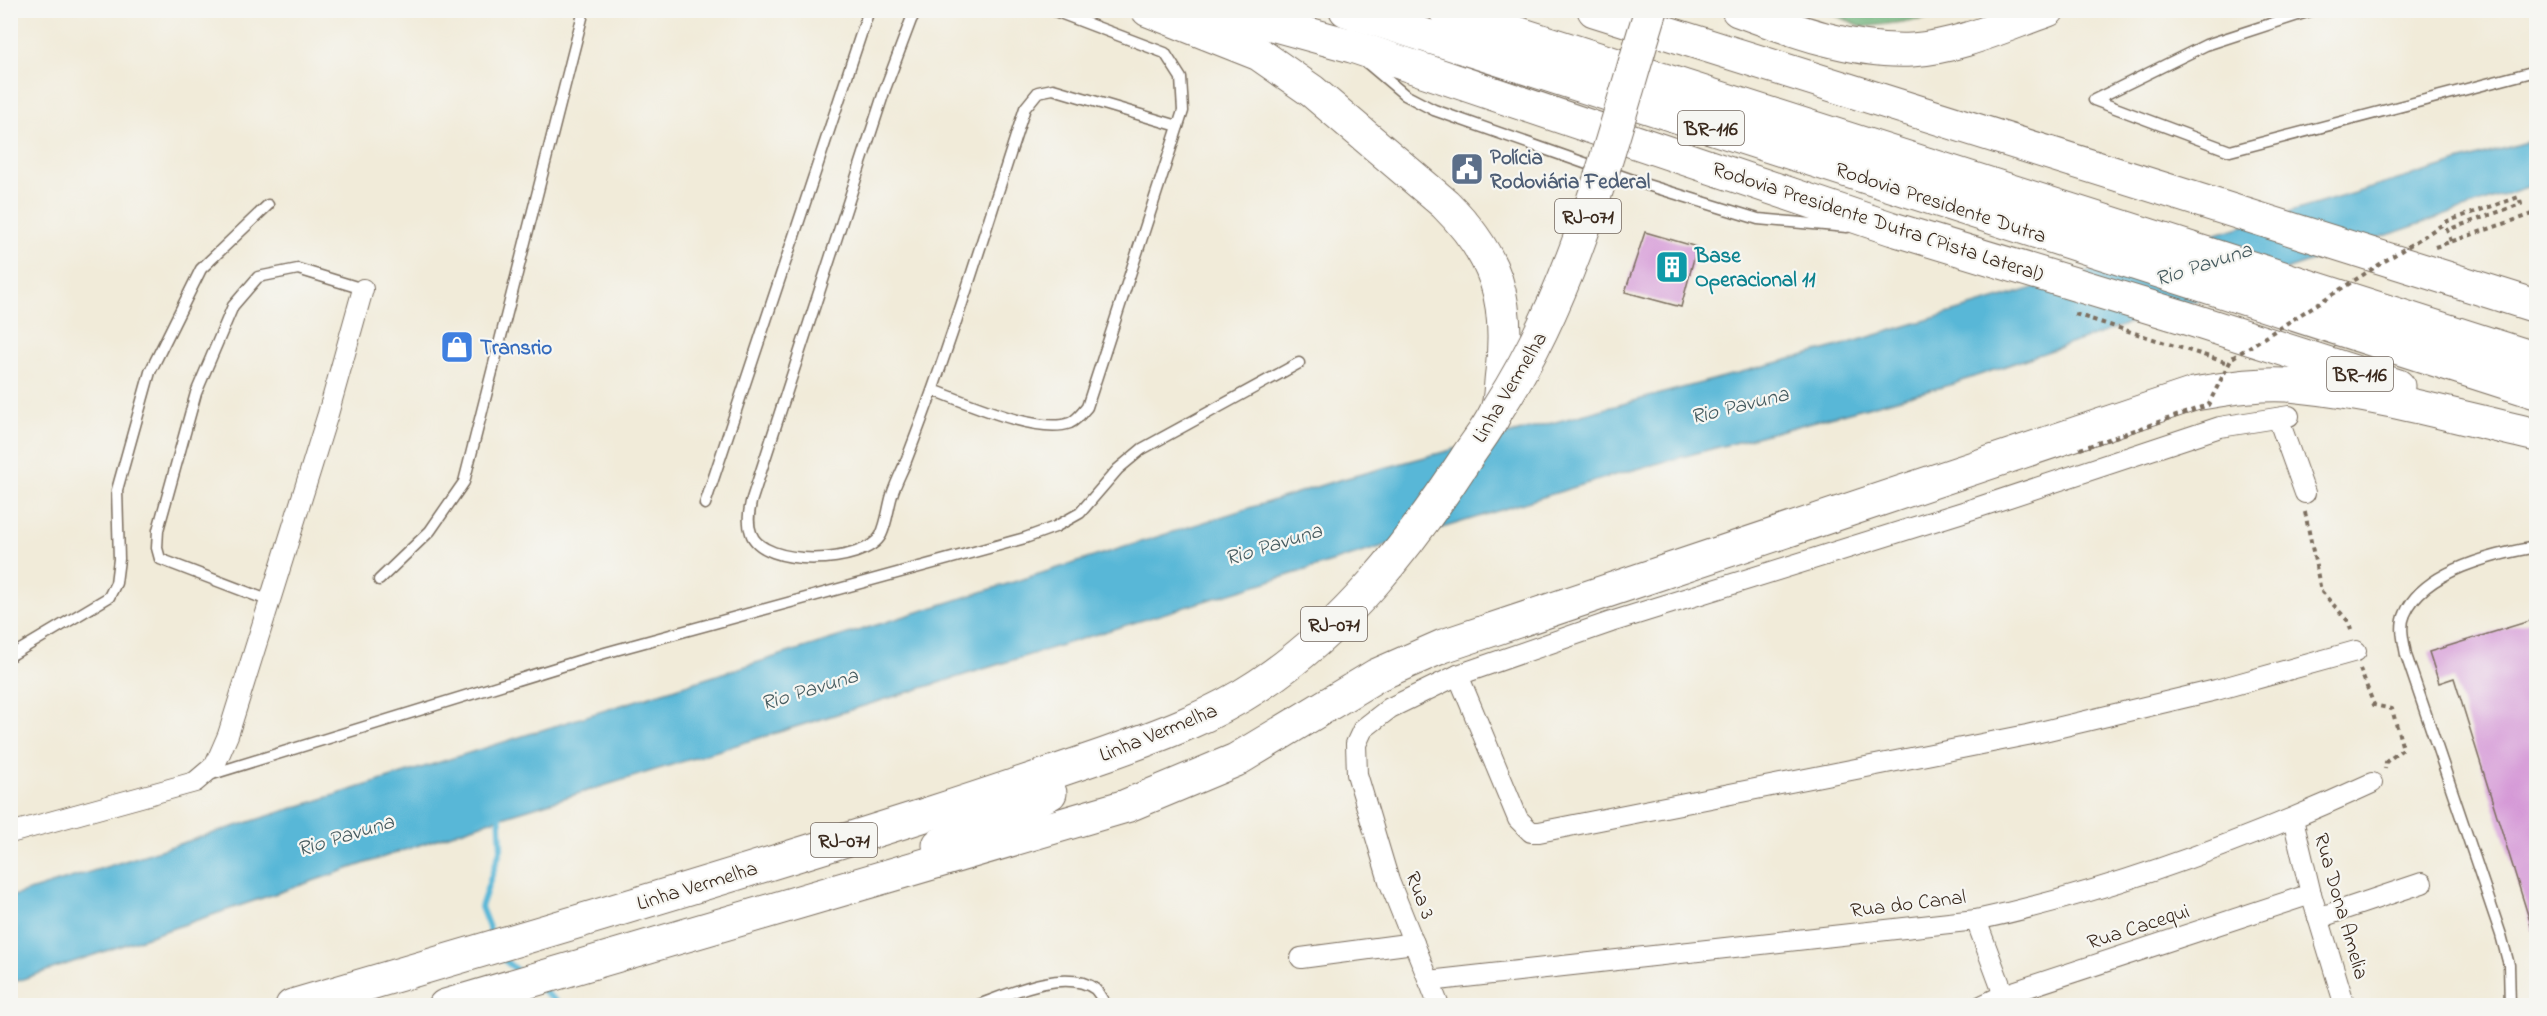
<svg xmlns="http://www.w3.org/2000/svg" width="2547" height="1016" font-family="'Indie Flower',sans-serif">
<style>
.forest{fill:#68af74;stroke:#526c49;stroke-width:1.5}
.water{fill:#59b7d7;stroke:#4a707a;stroke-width:1.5}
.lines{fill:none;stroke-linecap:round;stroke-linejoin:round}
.stream{stroke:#59b7d7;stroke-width:6}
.building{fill:#d599d7}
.lane-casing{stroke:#7b6e5f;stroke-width:13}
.street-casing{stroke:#7b6e5f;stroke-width:22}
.highway-casing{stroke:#7b6e5f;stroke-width:35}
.path{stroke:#7b6e5f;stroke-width:4;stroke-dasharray:4.5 4.5;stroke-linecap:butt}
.lane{stroke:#fff;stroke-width:10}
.street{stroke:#fff;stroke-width:20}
.highway{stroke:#fff;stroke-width:33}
.highway-bridge-casing{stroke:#7b6e5f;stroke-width:35;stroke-linecap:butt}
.path-bridge{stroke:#7b6e5f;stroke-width:4;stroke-dasharray:4.5 4.5;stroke-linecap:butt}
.highway-bridge{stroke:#fff;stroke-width:33}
.labels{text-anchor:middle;stroke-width:4.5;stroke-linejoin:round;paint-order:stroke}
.shield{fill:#f6f6f2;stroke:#73675e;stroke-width:1.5}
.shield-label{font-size:20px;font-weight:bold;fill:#3b2a1e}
.service-label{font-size:21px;font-weight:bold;fill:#4e5e75;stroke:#f6f6f2;text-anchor:start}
.street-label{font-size:21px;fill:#3b2a1e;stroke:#f6f6f2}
.culture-label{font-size:21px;font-weight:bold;fill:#0d838f;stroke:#f6f6f2;text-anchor:start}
.shop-label{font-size:21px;font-weight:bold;fill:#366cbe;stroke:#f6f6f2;text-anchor:start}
.water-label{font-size:22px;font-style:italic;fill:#465b5f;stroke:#f6f6f2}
</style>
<rect width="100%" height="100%" fill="#f6f6f2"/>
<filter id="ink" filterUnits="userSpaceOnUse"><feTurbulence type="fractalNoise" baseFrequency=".0167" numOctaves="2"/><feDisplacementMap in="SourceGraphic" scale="12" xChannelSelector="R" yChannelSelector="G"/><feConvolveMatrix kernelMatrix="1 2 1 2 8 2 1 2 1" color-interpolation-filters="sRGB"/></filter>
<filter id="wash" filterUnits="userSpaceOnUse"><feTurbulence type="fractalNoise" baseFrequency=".008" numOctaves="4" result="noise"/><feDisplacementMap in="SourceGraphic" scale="24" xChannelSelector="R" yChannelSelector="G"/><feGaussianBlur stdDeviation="1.35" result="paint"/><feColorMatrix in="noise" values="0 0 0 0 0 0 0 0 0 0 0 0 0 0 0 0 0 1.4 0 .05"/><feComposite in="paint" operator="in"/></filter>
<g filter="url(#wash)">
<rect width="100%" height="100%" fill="#f1ebd9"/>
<polygon class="forest" points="1824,11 1987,11 1864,27"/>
<polygon class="water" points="2536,139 2536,184 1953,384 1611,476 499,818 11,983 10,897 1332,482 1839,346"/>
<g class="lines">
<g class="stream">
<polyline points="493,938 481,907 501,848 499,809"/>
<polyline points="499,956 519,972"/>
<polyline points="541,989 562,1006"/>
</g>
</g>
<g id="blocks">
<g class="building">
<polygon points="1645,232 1697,247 1681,307 1625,292"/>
<polygon points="2536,619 2536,930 2533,931 2454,678 2439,683 2429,652"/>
</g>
</g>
</g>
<g filter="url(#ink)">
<use href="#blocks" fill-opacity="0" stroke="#7b6e5f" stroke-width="1.5"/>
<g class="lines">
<g class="lane-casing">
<g id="lane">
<path d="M917 10 911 20 885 89 751 502C749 512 747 523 751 533 762 568 865 565 881 535 887 523 888 508 892 495 895 485 900 475 904 466 950 349 986 227 1025 108L1038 92 1053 89 1178 126"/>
<polyline points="2313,10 2206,45 2094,100 2230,151 2536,71"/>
<polyline points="1366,62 1405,95 1434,110 1644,184 1758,219 1847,227"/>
<path d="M933 390C966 402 1038 435 1070 423 1077 420 1082 413 1087 407L1183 111 1181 78 1165 53 1052 10"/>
<polyline points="705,504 869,10"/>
<polyline points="379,580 430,531 464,482 584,10"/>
<polyline points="270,601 160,559 157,548 158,530 196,393 233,306 258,277 298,269 363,289"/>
<polyline points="10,656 109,597 116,583 119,559 117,490 150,372 201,269 268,205"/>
<polyline points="209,775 601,654 1025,538 1055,527 1080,513 1118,469 1142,449 1299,363"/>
<path d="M976 1006C1006 995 1065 967 1095 989 1099 993 1103 1001 1106 1006"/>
<path d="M2510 1006 2509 965 2501 935 2406 655C2404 642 2399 627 2405 614 2423 571 2495 554 2536 547"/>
</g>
</g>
<g class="street-casing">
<g id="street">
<polyline points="2278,418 2305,493"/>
<polyline points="1458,675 1518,819 1531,832 1539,832 2027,735 2216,690 2356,651"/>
<polyline points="2293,819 2311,894 2345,1006"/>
<polyline points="10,833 195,782 215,765 228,735 328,414 363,289"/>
<polyline points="2318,918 2422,883"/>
<polyline points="1976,920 2008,1006"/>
<polyline points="1301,958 1414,943"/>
<path d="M1429 981 1976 920C2112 891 2246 841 2372 783"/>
<polyline points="1439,1006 1389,881 1357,774 1356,744 1363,729 1390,708 1458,675 1611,622 1979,507 2220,427 2289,416"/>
<polyline points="1981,1006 2004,995 2311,894"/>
</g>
</g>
<g class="highway-casing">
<g id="highway">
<polyline points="1220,10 1352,46 1893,229 2183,317 2398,386"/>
<polyline points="1346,10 2536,392"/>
<polyline points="1445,10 2536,359"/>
<polyline points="1594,10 2536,306"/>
<path d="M1738 10C1792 30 1854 53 1912 50 1959 47 2005 25 2048 10"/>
<polyline points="939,845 1050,793"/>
<path d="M292 1006C505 944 717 881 928 814 987 795 1046 775 1104 755 1158 736 1211 717 1259 685 1344 629 1410 544 1465 460 1475 444 1488 429 1496 412 1501 401 1500 385 1502 372 1510 300 1497 256 1445 204L1312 91 1259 54 1148 10"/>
<path d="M445 1006 1126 806 1236 760 1377 675 1443 646 2194 394C2229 388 2264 382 2299 386 2379 394 2458 417 2536 435"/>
</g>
</g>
<g class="path">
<polyline points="2435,247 2536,213"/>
<polyline points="2075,314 2225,362"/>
<polyline points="2305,512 2321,591 2348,621 2352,633"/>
<polyline points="2360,669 2374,705 2392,709 2403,749 2386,762 2385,769"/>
</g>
<use href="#lane" class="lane"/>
<use href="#street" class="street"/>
<use href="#highway" class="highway"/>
<g class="highway-bridge-casing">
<path id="highway-bridge" d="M1497 410C1576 289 1609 146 1651 10"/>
</g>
<polyline class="path-bridge" points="2080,449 2208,405 2232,358 2448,221 2519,197 2521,204 2447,230 2451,241"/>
<use href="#highway-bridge" class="highway-bridge"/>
</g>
</g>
<defs>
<g id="civic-square" transform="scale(1.725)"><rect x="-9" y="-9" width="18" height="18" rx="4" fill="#5c6f8a" stroke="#f6f6f2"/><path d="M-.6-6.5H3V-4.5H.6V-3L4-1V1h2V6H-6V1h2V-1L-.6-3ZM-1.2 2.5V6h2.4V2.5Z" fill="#fff"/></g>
<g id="building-square" transform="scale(1.725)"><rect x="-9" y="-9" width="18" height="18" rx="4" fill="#0f9aa8" stroke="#f6f6f2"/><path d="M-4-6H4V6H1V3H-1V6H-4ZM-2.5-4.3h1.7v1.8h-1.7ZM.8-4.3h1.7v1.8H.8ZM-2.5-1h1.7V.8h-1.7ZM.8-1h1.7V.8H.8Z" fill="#fff"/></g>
<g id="shop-square" transform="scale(1.725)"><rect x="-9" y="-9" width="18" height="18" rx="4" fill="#3f7fe0" stroke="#f6f6f2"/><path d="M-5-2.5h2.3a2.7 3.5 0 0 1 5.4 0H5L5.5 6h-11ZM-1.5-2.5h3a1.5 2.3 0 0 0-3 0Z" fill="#fff"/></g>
</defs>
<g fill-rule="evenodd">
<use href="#civic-square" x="1467" y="169"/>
<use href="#building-square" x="1672" y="267"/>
<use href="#shop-square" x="457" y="347"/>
</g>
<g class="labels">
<g class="shield">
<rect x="1678" y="111" width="66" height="34" rx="4.5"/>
<rect x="1555" y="199" width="66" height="34" rx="4.5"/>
<rect x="2327" y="357" width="66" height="34" rx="4.5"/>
<rect x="1301" y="607" width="66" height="34" rx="4.5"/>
<rect x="811" y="823" width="66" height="34" rx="4.5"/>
</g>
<g class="shield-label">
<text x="1711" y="135">BR-116</text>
<text x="1588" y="223">RJ-071</text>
<text x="2360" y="381">BR-116</text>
<text x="1334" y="631">RJ-071</text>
<text x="844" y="847">RJ-071</text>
</g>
<g class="service-label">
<text x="1490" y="164">Polícia<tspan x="1490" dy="24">Rodoviária Federal</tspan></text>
</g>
<g class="street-label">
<text transform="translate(1941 202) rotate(18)" y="7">Rodovia Presidente Dutra</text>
<text transform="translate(1878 221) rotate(18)" y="7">Rodovia Presidente Dutra (Pista Lateral)</text>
<text transform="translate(1509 387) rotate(-59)" y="7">Linha Vermelha</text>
<text transform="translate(1158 732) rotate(-22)" y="7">Linha Vermelha</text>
<text transform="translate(697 885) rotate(-17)" y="7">Linha Vermelha</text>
<text transform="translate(1421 895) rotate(69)" y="7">Rua 3</text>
<text transform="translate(1908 903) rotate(-7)" y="7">Rua do Canal</text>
<text transform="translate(2342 906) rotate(74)" y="7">Rua Dona Amelia</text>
<text transform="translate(2138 926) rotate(-18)" y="7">Rua Cacequi</text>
</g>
<g class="culture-label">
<text x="1695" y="262">Base<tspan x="1695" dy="24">Operacional 11</tspan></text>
</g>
<g class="shop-label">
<text x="480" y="354">Transrio</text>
</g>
<g class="water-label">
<text transform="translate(2203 263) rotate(-18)" y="8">Rio Pavuna</text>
<text transform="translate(1739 404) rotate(-14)" y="8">Rio Pavuna</text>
<text transform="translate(1273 543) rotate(-17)" y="8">Rio Pavuna</text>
<text transform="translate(809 688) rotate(-17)" y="8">Rio Pavuna</text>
<text transform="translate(345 834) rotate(-17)" y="8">Rio Pavuna</text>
</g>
</g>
<rect width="2547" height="1016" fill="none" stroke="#f6f6f2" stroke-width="36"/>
</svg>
